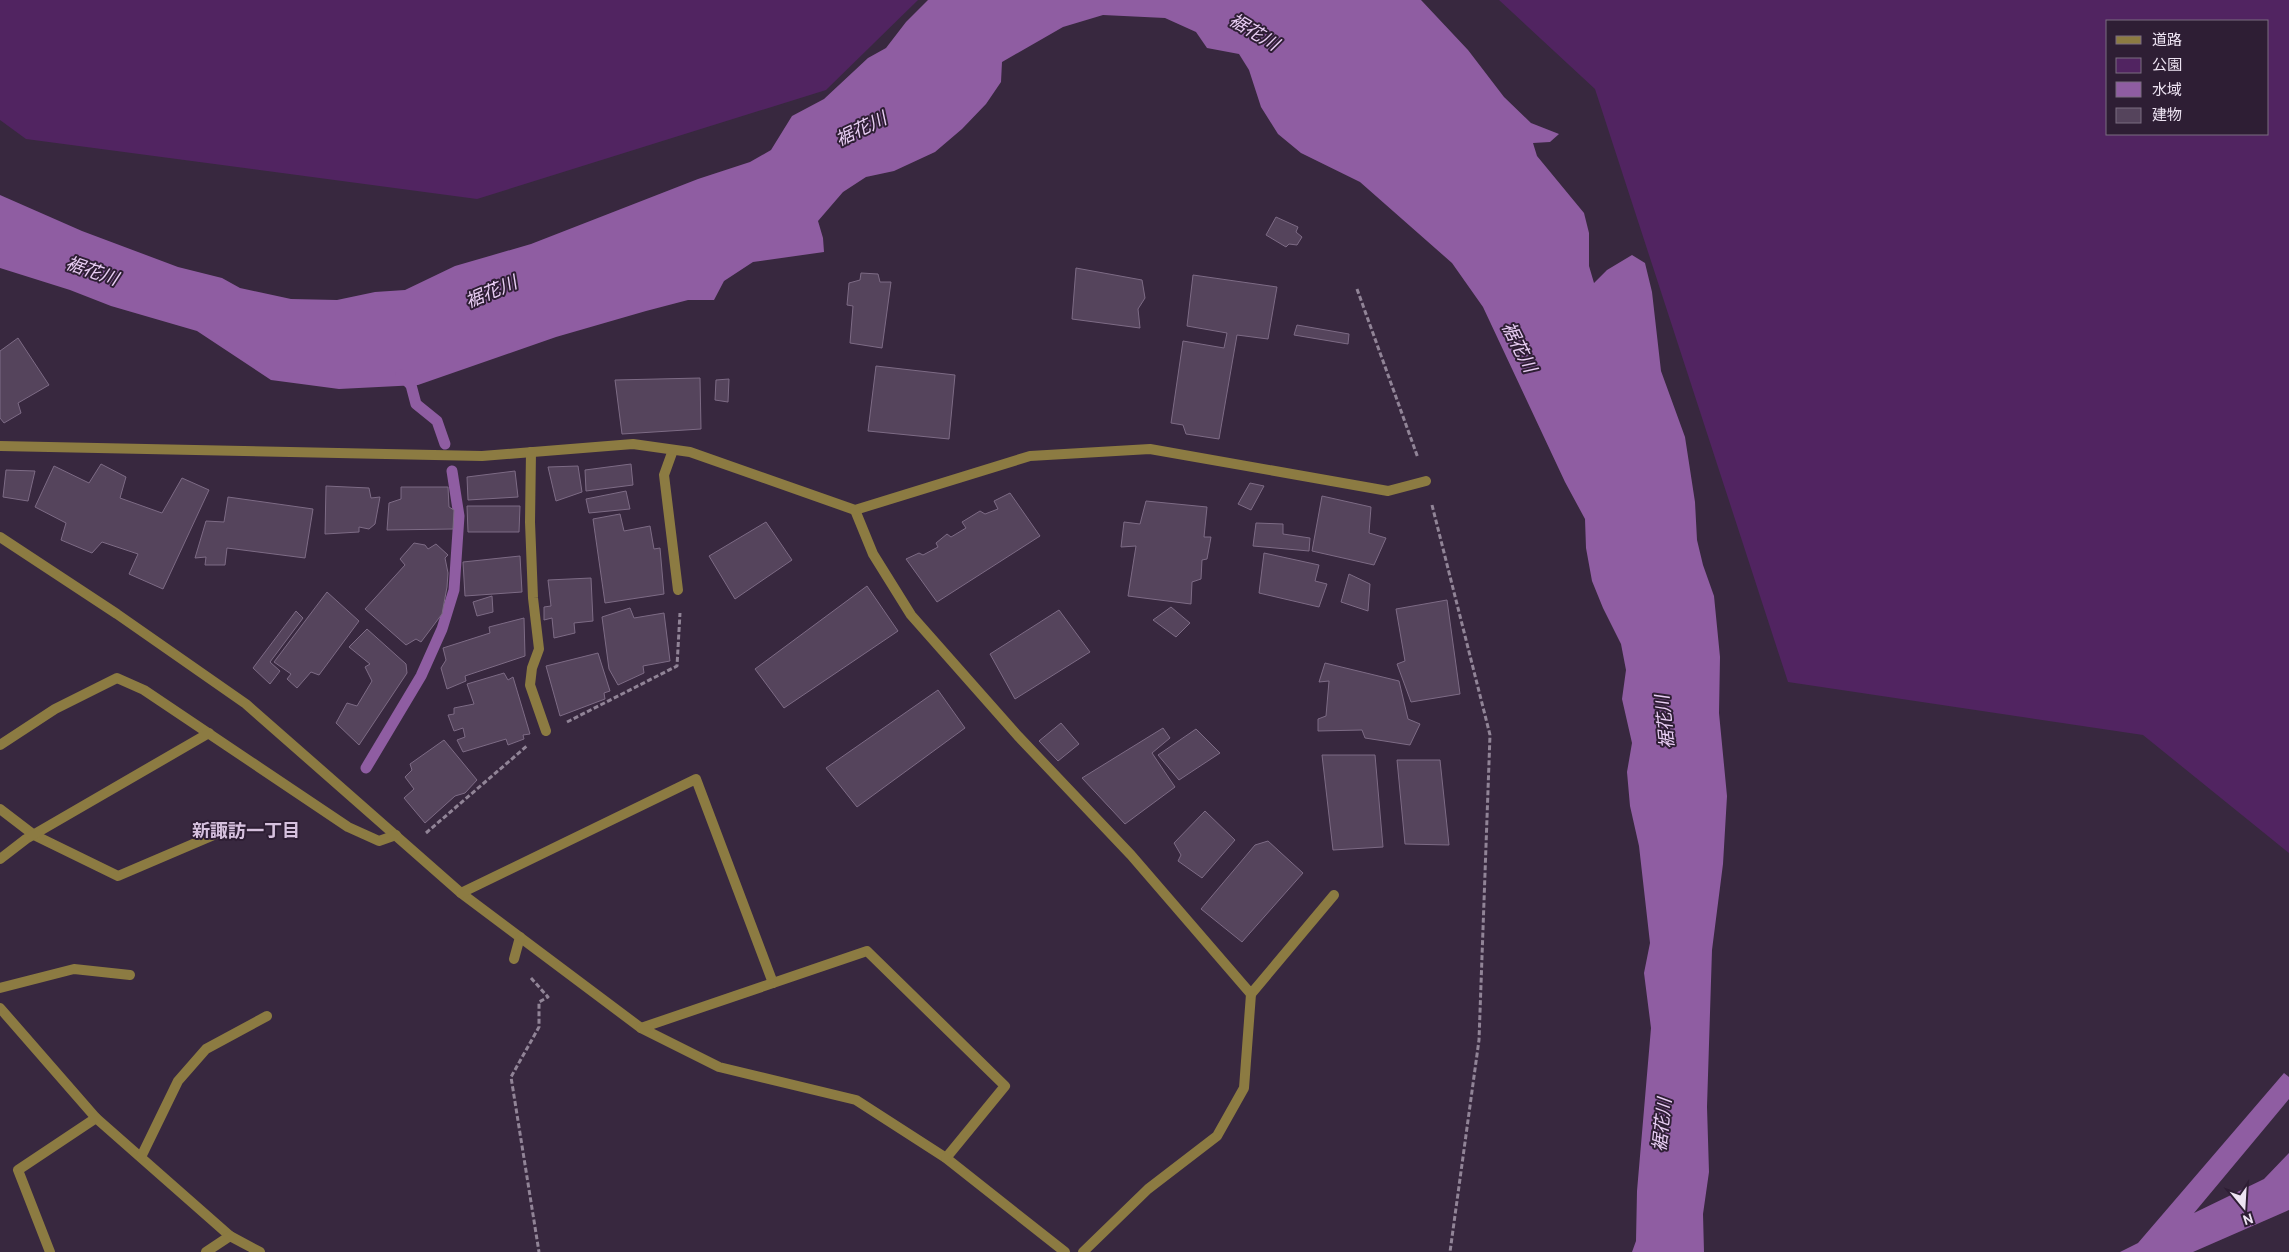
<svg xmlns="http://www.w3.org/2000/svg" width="2289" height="1252" font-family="Cabin,'Noto Sans JP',sans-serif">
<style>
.green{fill:#512461;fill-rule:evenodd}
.water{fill:#8f5da2}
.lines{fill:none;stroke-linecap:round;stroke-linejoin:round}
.stream{stroke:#8f5da2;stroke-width:11}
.building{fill:#55445c;stroke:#7d6b85}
.path{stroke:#918497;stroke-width:3;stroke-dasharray:5 2.5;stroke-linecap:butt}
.service{stroke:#8c7b42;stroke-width:10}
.minor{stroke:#8c7b42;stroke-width:10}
.labels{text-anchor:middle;stroke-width:4;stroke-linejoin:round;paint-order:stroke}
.water-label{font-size:18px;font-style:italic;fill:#eacff5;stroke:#2e1e34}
.neighbourhood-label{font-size:18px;font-weight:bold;fill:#d6c1de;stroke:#2e1e34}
</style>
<rect width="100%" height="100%" fill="#38283f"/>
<g class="green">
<polygon points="0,0 918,0 826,90 477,199 26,139 0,120"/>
<path d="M1499 0H2289V853L2143 735 1788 682 1595 89ZM2268 21V134H2108V21Z"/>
</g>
<g class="water">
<polygon points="928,0 1421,0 1468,50 1504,97 1531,123 1559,134 1550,142 1533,143 1537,156 1584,213 1589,233 1589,266 1594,283 1607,270 1632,255 1645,263 1652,292 1661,371 1685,437 1695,502 1697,540 1703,565 1714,596 1720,657 1719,713 1727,796 1723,864 1712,950 1707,1107 1709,1172 1703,1214 1704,1252 1632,1252 1636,1241 1637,1191 1651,1028 1644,973 1650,943 1639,846 1630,806 1627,772 1632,743 1622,699 1626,670 1621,644 1603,608 1592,581 1586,548 1585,519 1565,482 1483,307 1452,263 1360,182 1301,153 1278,134 1261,107 1249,70 1239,54 1207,48 1196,32 1165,18 1103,15 1063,27 1002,62 1001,82 986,104 962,129 935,152 894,171 866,177 843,192 818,221 823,238 824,252 753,262 724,281 714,300 688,300 646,311 556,337 418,385 339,389 271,380 197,331 111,306 70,290 0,268 0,195 82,231 178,267 222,278 240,288 291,299 337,300 375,292 405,290 455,266 531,244 698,179 750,162 771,150 792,116 824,99 868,58 886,48 906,22"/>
<polygon points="2284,1073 2289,1077 2289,1099 2194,1213 2264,1179 2289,1153 2289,1210 2193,1252 2120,1252 2138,1243"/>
</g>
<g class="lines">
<g class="stream">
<polyline points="401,375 411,385 416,404 437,421 445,444"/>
<polyline points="366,768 421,676 442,629 454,590 459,516 452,471"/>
</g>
</g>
<g class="building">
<polygon points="1276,217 1298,227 1296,232 1302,237 1297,245 1289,244 1286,247 1266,235"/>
<polygon points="1076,268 1142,280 1145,298 1138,309 1140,328 1072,319"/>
<polygon points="861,273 878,274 880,282 891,282 882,348 850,343 853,306 847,305 849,283 860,280"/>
<polygon points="1193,275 1277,287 1268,339 1237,335 1219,439 1186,434 1183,425 1171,423 1183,341 1224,348 1227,333 1187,326"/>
<polygon points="1297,325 1349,334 1348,344 1294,335"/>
<polygon points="18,338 49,385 18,403 21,413 4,423 0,418 0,351"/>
<polygon points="876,366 955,375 949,439 868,431"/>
<polygon points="700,378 701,429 622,434 615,380"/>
<polygon points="729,379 728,402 715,400 716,380"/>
<polygon points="101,464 126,477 120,498 162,513 182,478 209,490 163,589 129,574 138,554 102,542 92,553 61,540 66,523 35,507 54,466 89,483"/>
<polygon points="631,464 633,485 586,491 585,470"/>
<polygon points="578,466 582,492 556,501 548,467"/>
<polygon points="6,470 35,471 28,501 3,497"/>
<polygon points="515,471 518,497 468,500 467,477"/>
<polygon points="1250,483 1264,486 1251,510 1238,504"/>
<polygon points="326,486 369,488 371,498 380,497 375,524 369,529 359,527 359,532 325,534"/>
<polygon points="401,487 448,487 449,507 454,510 453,529 387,530 389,503 401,499"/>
<polygon points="626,491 630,509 589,513 586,499"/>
<polygon points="1010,493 1040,536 937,602 906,559 919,553 923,555 938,547 936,543 947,534 951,537 966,528 962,522 980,511 985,514 998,509 994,501"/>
<polygon points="1322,496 1371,507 1369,533 1386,538 1374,565 1312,551"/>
<polygon points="228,497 313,509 305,558 227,548 225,565 205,565 206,557 195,558 206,521 224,522"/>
<polygon points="1146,501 1207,507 1204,537 1211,537 1207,559 1202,560 1201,579 1192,582 1191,604 1128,596 1136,546 1121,547 1124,522 1140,524"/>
<polygon points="467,506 520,506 519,532 468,532"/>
<polygon points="620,514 624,531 650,526 654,549 660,548 664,594 605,603 593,519"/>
<polygon points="766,522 792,560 735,599 709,556"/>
<polygon points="1256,523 1283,524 1283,534 1310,538 1309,551 1253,546"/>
<polygon points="414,543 425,545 428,549 436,544 448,555 445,558 448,573 447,587 442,614 421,642 416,639 406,645 365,609 405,565 400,559"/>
<polygon points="1264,553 1319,565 1315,581 1327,584 1319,607 1259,593"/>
<polygon points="520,556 522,592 465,596 463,562"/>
<polygon points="1349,574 1370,584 1368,611 1341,602"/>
<polygon points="591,578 593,621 574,623 575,633 554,638 552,618 544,620 544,607 551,606 548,580"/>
<polygon points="867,586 898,631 784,708 755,669"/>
<polygon points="327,592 359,621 319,675 311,672 297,688 287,679 291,674 274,662"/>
<polygon points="492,596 493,612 477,616 473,602"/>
<polygon points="1447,600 1460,694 1411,702 1397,664 1405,661 1396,609"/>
<polygon points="1171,607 1190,623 1176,637 1153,620"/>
<polygon points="630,608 634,618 664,613 670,661 643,666 644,673 618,685 609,669 602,617"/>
<polygon points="1059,610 1090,652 1015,699 990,654"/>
<polygon points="296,611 303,618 270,662 280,671 270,684 253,668"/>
<polygon points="524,618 525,656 465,676 466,681 447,689 441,668 446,660 443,648 490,633 489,627"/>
<polygon points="367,629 406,664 407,673 359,745 336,723 347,703 357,706 372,681 365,667 370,664 349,647"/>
<polygon points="598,653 610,691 604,693 605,699 560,716 546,666"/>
<polygon points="1325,663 1399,681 1408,719 1420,724 1410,745 1365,738 1362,730 1318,731 1318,719 1326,716 1329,681 1319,682"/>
<polygon points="504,673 508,680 513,677 530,734 523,735 524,739 508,745 506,739 463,752 457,740 465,737 463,728 454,731 448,715 454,714 454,708 474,704 467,684"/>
<polygon points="938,690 965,728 857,807 826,768"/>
<polygon points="1061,723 1079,744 1058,761 1039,741"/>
<polygon points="1163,728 1170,738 1152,753 1175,787 1125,824 1082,778"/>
<polygon points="1196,729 1220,753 1179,780 1158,755"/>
<polygon points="444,740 477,780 465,793 455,796 425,823 404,798 414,789 405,777 412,770 410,764"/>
<polygon points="1322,755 1375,755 1383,847 1333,850"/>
<polygon points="1397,760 1440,760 1449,845 1405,844"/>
<polygon points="1205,811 1235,840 1202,878 1178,861 1181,855 1174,843"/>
<polygon points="1268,841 1303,873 1242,942 1201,909 1255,845"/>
</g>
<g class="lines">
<g class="path">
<polyline points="1357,289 1418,458"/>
<polyline points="1432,505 1490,735 1479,1040 1450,1252"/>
<polyline points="567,722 677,666 680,613"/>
<polyline points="426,833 528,745"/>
<polyline points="531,978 548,997 539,1002 539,1027 511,1077 539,1252"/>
</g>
<g class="service">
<polyline points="673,450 664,475 678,590"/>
<polyline points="531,452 530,522 533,598 539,649 532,668 530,685 546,731"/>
<polyline points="0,988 74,969 130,975"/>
<polyline points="0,1008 96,1118 230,1236"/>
<polyline points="141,1157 178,1081 206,1049 267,1016"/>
<polyline points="50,1252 18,1170 96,1118"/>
<polyline points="1083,1252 1148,1189 1217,1136 1244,1088 1251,994"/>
</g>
<g class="minor">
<polyline points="0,446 482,456 633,444 690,452 855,510 1030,456 1150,449 1388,491 1426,481"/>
<polyline points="855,510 873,554 911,615 1018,736 1131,855 1251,994 1334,895"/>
<polyline points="0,537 117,614 246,704 461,893 641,1028 719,1067 856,1100 946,1158 1065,1252"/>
<polyline points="0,745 55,709 117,678 144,690 348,827 379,841 396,835"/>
<polyline points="0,809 34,835 118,876 221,832"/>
<polyline points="0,859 26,839 209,733"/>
<polyline points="461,893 696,779 773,983"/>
<polyline points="514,959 520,937"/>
<polyline points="641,1028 867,951 1005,1086 946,1158"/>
<polyline points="206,1252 230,1236 260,1252"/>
</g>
</g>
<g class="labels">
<g class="water-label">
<text transform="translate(1254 32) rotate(31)" y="6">裾花川</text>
<text transform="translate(861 129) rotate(-26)" y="6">裾花川</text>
<text transform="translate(92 271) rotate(19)" y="6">裾花川</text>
<text transform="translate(491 292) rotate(-23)" y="6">裾花川</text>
<text transform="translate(1519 347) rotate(63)" y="6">裾花川</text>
<text transform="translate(1665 722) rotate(-96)" y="6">裾花川</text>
<text transform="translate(1662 1125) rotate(-84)" y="6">裾花川</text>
</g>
<g class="neighbourhood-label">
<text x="246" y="837">新諏訪一丁目</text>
</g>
</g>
<rect x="2106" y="20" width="162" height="115" fill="#2e1e34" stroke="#7b6d80"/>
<rect x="2116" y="36" width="25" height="8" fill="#8c7b42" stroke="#7b6d80"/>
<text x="2152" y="45" font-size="15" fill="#eee4f3">道路</text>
<rect x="2116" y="58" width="25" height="15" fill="#512461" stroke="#7b6d80"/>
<text x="2152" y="70" font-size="15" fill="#eee4f3">公園</text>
<rect x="2116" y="82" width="25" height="15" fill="#8f5da2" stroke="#7b6d80"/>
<text x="2152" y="95" font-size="15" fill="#eee4f3">水域</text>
<rect x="2116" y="108" width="25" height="15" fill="#55445c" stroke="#7b6d80"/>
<text x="2152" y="120" font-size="15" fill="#eee4f3">建物</text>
<g transform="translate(2244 1207) rotate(162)" stroke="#2e1e34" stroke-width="4" paint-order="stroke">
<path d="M0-4L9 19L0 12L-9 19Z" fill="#eee4f3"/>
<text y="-8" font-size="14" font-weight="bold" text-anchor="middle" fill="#eee4f3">N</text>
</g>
</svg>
